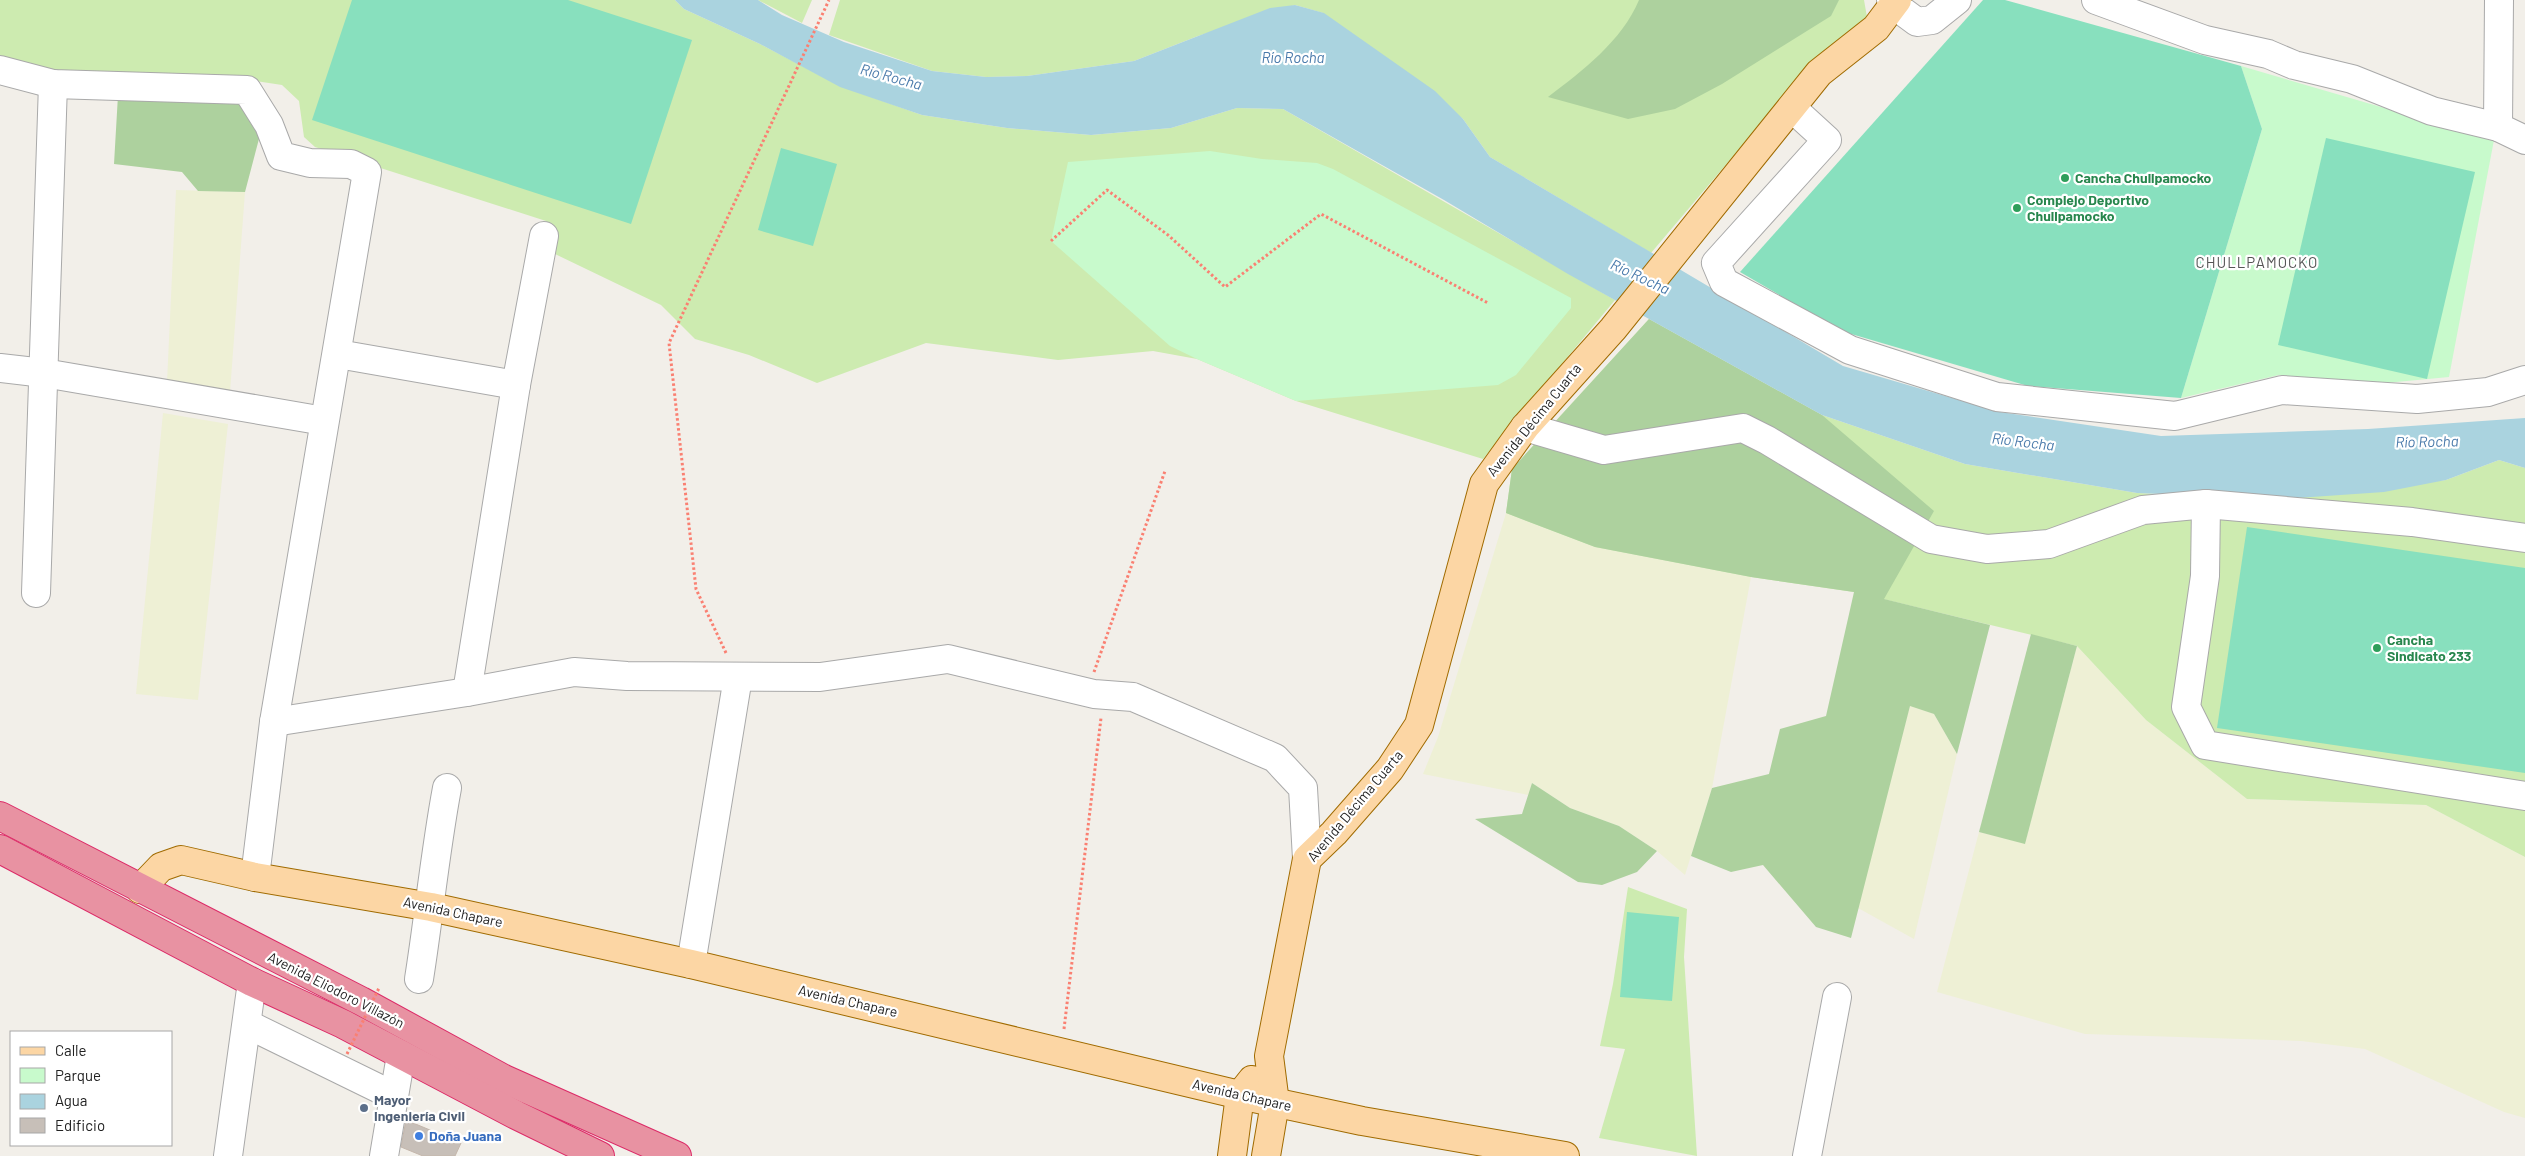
<svg xmlns="http://www.w3.org/2000/svg" width="2525" height="1156" font-family="Barlow,sans-serif">
<style>
.farmland{fill:#eef0d5}
.grass{fill:#cdebb0}
.forest{fill:#add19e}
.park{fill:#c8facc}
.pitch{fill:#88e0be}
.water{fill:#aad3df}
.building{fill:#c7bfb8;stroke:#c4b6ab}
.lines{fill:none;stroke-linecap:round;stroke-linejoin:round}
.minor-casing{stroke:#a9a9a9;stroke-width:30}
.major-casing{stroke:#a06b00;stroke-width:30}
.highway-casing{stroke:#dc2a67;stroke-width:30}
.path{stroke:#fa8072;stroke-width:3;stroke-dasharray:2.5 2.5;stroke-linecap:butt}
.minor{stroke:#fff;stroke-width:28}
.major{stroke:#fcd6a4;stroke-width:28}
.highway{stroke:#e892a2;stroke-width:28}
.path-bridge{stroke:#fa8072;stroke-width:3;stroke-dasharray:2.5 2.5;stroke-linecap:butt}
.leisure-dot{fill:#2e9e5b;stroke:#fff;stroke-width:2}
.service-dot{fill:#5c6f8a;stroke:#fff;stroke-width:2}
.shop-dot{fill:#3f7fe0;stroke:#fff;stroke-width:2}
.labels{text-anchor:middle;stroke-width:4.5;stroke-linejoin:round;paint-order:stroke}
.leisure-label{font-size:14px;font-weight:bold;fill:#27864d;stroke:#fff;text-anchor:start}
.street-label{font-size:14px;fill:#222;stroke:#fff}
.service-label{font-size:14px;font-weight:bold;fill:#4e5e75;stroke:#fff;text-anchor:start}
.shop-label{font-size:14px;font-weight:bold;fill:#366cbe;stroke:#fff;text-anchor:start}
.water-label{font-size:15px;font-style:italic;fill:#4a7aab;stroke:#fff}
.neighbourhood-label{font-size:15px;letter-spacing:1px;fill:#555;stroke:#fff}
</style>
<rect width="100%" height="100%" fill="#f2efe9"/>
<g class="farmland">
<polygon points="176,190 245,192 230,392 167,382"/>
<polygon points="163,413 228,424 198,700 136,694"/>
<polygon points="1506,513 1595,547 1751,577 1712,788 1685,875 1657,851 1619,826 1570,808 1532,783 1528,795 1423,774 1438,737"/>
<polygon points="2077,646 2146,720 2247,799 2426,805 2525,857 2525,1118 2504,1112 2365,1049 2301,1041 2085,1034 1937,992 1979,832 2025,843"/>
<polygon points="1910,705 1934,714 1957,754 1914,939 1858,908"/>
</g>
<g class="grass">
<polygon points="0,0 675,0 684,9 760,44 840,86 922,115 1007,128 1091,135 1171,128 1237,108 1283,109 1615,300 1483,459 1296,401 1197,359 1153,351 1058,360 926,343 817,383 749,355 695,339 661,305 555,254 546,221 315,147 304,137 299,101 282,85 249,80 42,70 0,62"/>
<polygon points="758,0 812,0 802,23"/>
<polygon points="840,0 1864,0 1867,17 1812,63 1651,253 1490,157 1463,119 1323,13 1295,5 1198,36 1134,61 1027,76 986,77 932,71 829,35"/>
<polygon points="1649,319 1822,415 1965,464 2137,493 2284,499 2446,480 2499,460 2525,468 2525,857 2426,805 2247,799 2146,720 2077,646 1854,592 1751,577 1595,547 1506,513 1512,469"/>
<polygon points="1628,887 1687,909 1684,957 1697,1156 1599,1138 1625,1049 1600,1046 1613,984"/>
</g>
<g class="forest">
<path d="M1639 0H1839L1831 16 1722 84 1675 109 1628 119 1548 97C1582 71 1622 41 1639 0Z"/>
<polygon points="118,95 243,101 260,135 245,192 198,191 182,172 114,164"/>
<polygon points="1649,319 1822,415 1934,511 1884,599 1990,625 1957,754 1934,714 1910,706 1851,938 1816,927 1763,865 1731,872 1691,856 1712,788 1769,774 1780,729 1826,716 1854,592 1751,577 1595,547 1506,513 1512,469"/>
<polygon points="2031,634 2077,646 2025,844 1979,832"/>
<polygon points="1532,783 1570,808 1619,826 1657,851 1637,872 1602,885 1578,882 1475,819 1522,814"/>
</g>
<g class="park">
<polygon points="2241,66 2494,140 2449,377 2375,384 2279,375 2181,398 2262,129"/>
<polygon points="1210,151 1262,159 1317,163 1333,169 1571,298 1571,308 1516,375 1498,385 1296,401 1197,359 1170,346 1051,241 1068,162"/>
</g>
<g class="pitch">
<polygon points="352,0 568,0 692,40 631,224 312,120"/>
<polygon points="1983,0 2005,0 2241,66 2262,129 2181,398 2028,386 1841,331 1740,272"/>
<polygon points="2326,138 2475,172 2427,379 2278,345"/>
<polygon points="781,148 837,164 813,246 758,230"/>
<polygon points="2247,527 2525,568 2525,773 2217,728"/>
<polygon points="1627,912 1679,917 1672,1001 1620,997"/>
</g>
<polygon class="water" points="675,0 758,0 782,15 844,42 932,71 986,77 1027,76 1134,61 1270,8 1295,5 1324,13 1435,91 1463,119 1490,157 1843,366 2000,412 2161,436 2368,429 2525,418 2525,468 2499,460 2446,480 2384,492 2284,499 2137,493 1965,464 1822,415 1568,274 1444,200 1283,109 1237,108 1171,128 1091,135 1007,128 922,115 840,87 760,44 684,9"/>
<polygon class="building" points="406,1120 461,1143 455,1156 423,1156 401,1147"/>
<g class="lines">
<g class="minor-casing">
<g id="minor">
<polyline points="1891,0 1894,5 1917,22 1932,20 1957,0"/>
<polyline points="2096,0 2205,40 2268,54 2294,65 2352,79 2432,111 2498,127 2525,140"/>
<polyline points="0,70 53,84 247,90 269,125 281,156 310,163 351,164 367,172 274,722 255,877"/>
<polyline points="1792,108 1827,140 1716,263 1724,282 1850,350 1997,397 2175,416 2282,390 2417,399 2488,392 2525,380"/>
<polyline points="2498,127 2499,0"/>
<polyline points="338,354 516,385"/>
<polyline points="0,368 44,373 324,421"/>
<polyline points="1525,427 1604,450 1743,428 1767,440 1931,539 1987,549 2049,544 2143,510 2206,504 2412,522 2525,538"/>
<polyline points="2206,504 2205,576 2186,707 2205,745 2525,796"/>
<polyline points="36,593 53,84"/>
<polyline points="467,692 516,385 544,236"/>
<polyline points="274,722 467,692 574,672 627,676 820,677 948,659 1094,694 1133,697 1275,758 1303,788 1307,859"/>
<polyline points="691,964 738,677"/>
<path d="M419 979C429 916 435 852 447 788"/>
<polyline points="247,1024 394,1096"/>
<polyline points="228,1156 252,982"/>
<polyline points="384,1156 401,1055"/>
<polyline points="1807,1156 1837,997"/>
</g>
</g>
<g class="major-casing">
<g id="major">
<polyline points="140,889 161,867 181,860 255,877 431,907 691,964 1240,1095 1362,1121 1565,1156"/>
<polyline points="1232,1156 1240,1095 1252,1080"/>
<polyline points="1266,1156 1275,1103 1269,1056 1307,859 1334,833 1390,769 1419,725 1484,484 1525,427 1613,329 1819,73 1876,28 1897,0"/>
</g>
</g>
<g class="highway-casing">
<g id="highway">
<polyline points="0,816 361,1001 504,1079 677,1156"/>
<polyline points="0,849 252,982 343,1024 516,1115 600,1156"/>
</g>
</g>
<g class="path">
<polyline points="1051,241 1107,190 1168,235 1225,287 1321,214 1488,303"/>
<polyline points="726,653 696,589 669,343 829,0"/>
<polyline points="1094,672 1165,471"/>
<polyline points="1064,1029 1101,718"/>
</g>
<use href="#minor" class="minor"/>
<use href="#major" class="major"/>
<use href="#highway" class="highway"/>
<polyline class="path-bridge" points="347,1054 379,988"/>
</g>
<g class="leisure-dot">
<circle cx="2065" cy="178" r="5"/>
<circle cx="2017" cy="208" r="5"/>
<circle cx="2377" cy="648" r="5"/>
</g>
<circle class="service-dot" cx="364" cy="1108" r="5"/>
<circle class="shop-dot" cx="419" cy="1136" r="5"/>
<g class="labels">
<g class="leisure-label">
<text x="2075" y="183">Cancha Chullpamocko</text>
<text x="2027" y="205">Complejo Deportivo<tspan x="2027" dy="16">Chullpamocko</tspan></text>
<text x="2387" y="645">Cancha<tspan x="2387" dy="16">Sindicato 233</tspan></text>
</g>
<g class="street-label">
<text transform="translate(1534 420) rotate(-51)" y="5">Avenida Décima Cuarta</text>
<text transform="translate(1355 806) rotate(-50)" y="5">Avenida Décima Cuarta</text>
<text transform="translate(453 912) rotate(12)" y="5">Avenida Chapare</text>
<text transform="translate(336 990) rotate(27)" y="5">Avenida Eliodoro Villazón</text>
<text transform="translate(848 1001) rotate(13)" y="5">Avenida Chapare</text>
<text transform="translate(1242 1095) rotate(13)" y="5">Avenida Chapare</text>
</g>
<g class="service-label">
<text x="374" y="1105">Mayor<tspan x="374" dy="16">Ingeniería Civil</tspan></text>
</g>
<g class="shop-label">
<text x="429" y="1141">Doña Juana</text>
</g>
<g class="water-label">
<text x="1293" y="63">Río Rocha</text>
<text transform="translate(891 77) rotate(15)" y="5">Río Rocha</text>
<text transform="translate(1640 277) rotate(25)" y="5">Río Rocha</text>
<text transform="translate(2023 442) rotate(7)" y="5">Río Rocha</text>
<text transform="translate(2427 442) rotate(-1)" y="5">Río Rocha</text>
</g>
<g class="neighbourhood-label">
<text x="2257" y="268">CHULLPAMOCKO</text>
</g>
</g>
<rect x="10" y="1031" width="162" height="115" fill="#ffffff" stroke="#a7a7a7"/>
<rect x="20" y="1047" width="25" height="8" fill="#fcd6a4" stroke="#a7a7a7"/>
<text x="55" y="1056" font-size="15" fill="#222222">Calle</text>
<rect x="20" y="1068" width="25" height="15" fill="#c8facc" stroke="#a7a7a7"/>
<text x="55" y="1081" font-size="15" fill="#222222">Parque</text>
<rect x="20" y="1094" width="25" height="15" fill="#aad3df" stroke="#a7a7a7"/>
<text x="55" y="1106" font-size="15" fill="#222222">Agua</text>
<rect x="20" y="1118" width="25" height="15" fill="#c7bfb8" stroke="#a7a7a7"/>
<text x="55" y="1131" font-size="15" fill="#222222">Edificio</text>
</svg>
